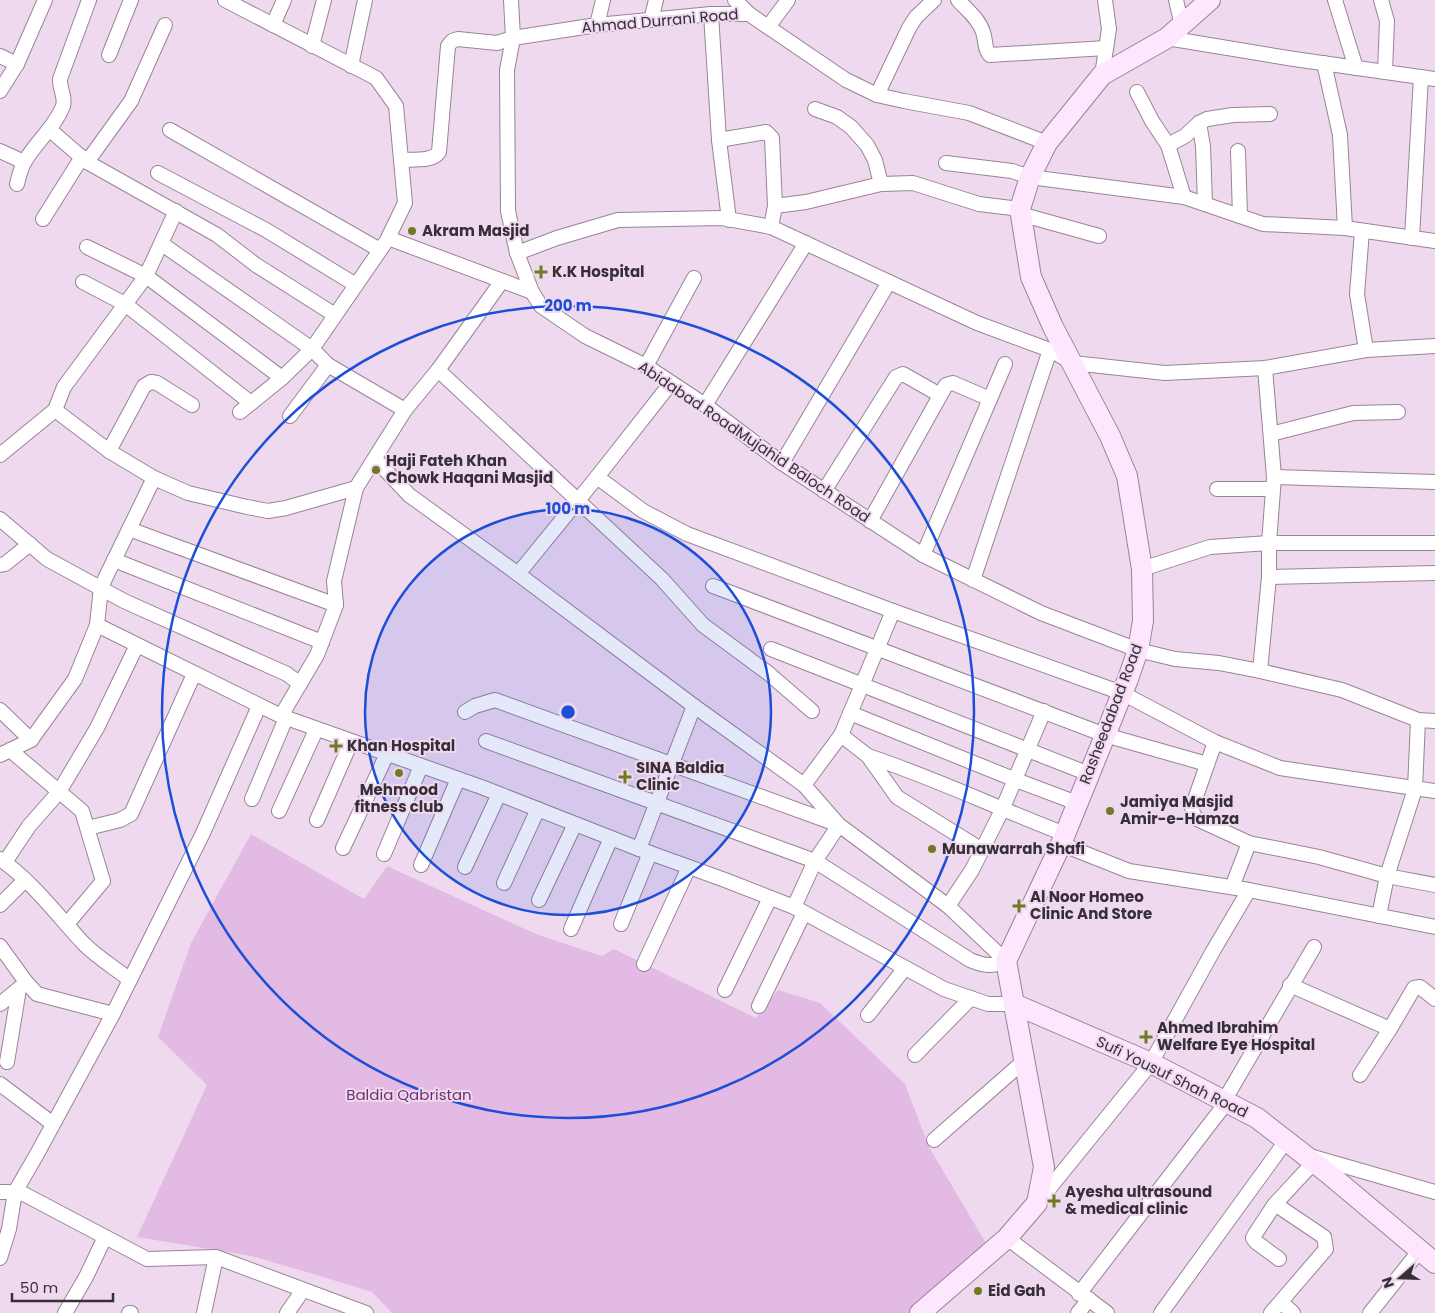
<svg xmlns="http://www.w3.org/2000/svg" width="1435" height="1313" font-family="Poppins,sans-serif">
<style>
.green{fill:#e3bae4}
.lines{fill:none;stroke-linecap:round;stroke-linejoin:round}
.street-casing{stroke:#988498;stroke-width:16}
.secondary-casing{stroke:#988498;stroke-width:22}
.street{stroke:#fff;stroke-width:14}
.secondary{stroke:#fde6fe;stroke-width:20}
.ring{fill:none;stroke:#1d4ed8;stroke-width:2.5}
.poi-dot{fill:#707924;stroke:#efd9ef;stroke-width:2}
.labels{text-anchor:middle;stroke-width:4;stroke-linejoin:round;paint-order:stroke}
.street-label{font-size:15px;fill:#372f37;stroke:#efd9ef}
.poi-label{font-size:15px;font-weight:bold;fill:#372f37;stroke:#efd9ef;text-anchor:start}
.park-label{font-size:15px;fill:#6d3270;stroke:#efd9ef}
.centre{fill:#1d4ed8;stroke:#efd9ef;stroke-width:2.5}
.ring-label{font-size:15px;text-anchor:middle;font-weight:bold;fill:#1d4ed8;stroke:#efd9ef;stroke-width:4;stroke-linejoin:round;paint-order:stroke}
</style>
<rect width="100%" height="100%" fill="#efd9ef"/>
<polygon class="green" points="251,834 364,899 387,866 536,934 602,956 614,949 756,1018 778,990 820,1003 905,1084 929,1147 993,1255 927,1313 392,1313 372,1292 310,1273 251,1256 137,1237 207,1085 158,1037 191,943"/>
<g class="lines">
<g class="street-casing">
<g id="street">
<polyline points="225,0 376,78 396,106 405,203 388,238 532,292"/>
<polyline points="511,0 513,38 507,70 508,211 517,253 532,292 541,306 585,336 646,366 705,405 782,463 923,555 1041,613 1138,650 1175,659 1219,663 1260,671 1342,690 1418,720 1435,721"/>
<polyline points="735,0 749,14"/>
<path d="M958 0C967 10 979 19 983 32 986 40 984 49 990 55L1106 48"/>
<polyline points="1176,0 1182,26"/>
<polyline points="1335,0 1356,68"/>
<polyline points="1381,0 1387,21 1385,72"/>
<polyline points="711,14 719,140 729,220"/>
<polyline points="651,20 656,0"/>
<polyline points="273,25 284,0"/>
<polyline points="597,25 603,0"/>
<polyline points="768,27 788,0"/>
<polyline points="1167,38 1294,59 1435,79"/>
<polyline points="312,46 324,0"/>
<polyline points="109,55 131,0"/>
<polyline points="0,56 17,64"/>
<polyline points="1324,63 1340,135 1345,228"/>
<polyline points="351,66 365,0"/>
<polyline points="1102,75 1109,29 1105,0"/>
<polyline points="0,91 17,64 45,0"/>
<polyline points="1137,92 1152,121 1168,145 1184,197"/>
<polyline points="877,95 909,28 916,17 934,0"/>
<polyline points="815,109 837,117 851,127 867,145 875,160 881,184"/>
<polyline points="1199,123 1203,146 1205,204"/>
<polyline points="49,129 87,162 217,235 256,265 335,315"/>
<polyline points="170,130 380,250"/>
<polyline points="719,140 766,132 772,138 775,206 771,227"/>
<polyline points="1168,145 1185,136 1199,123 1207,119 1233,115 1270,114"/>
<polyline points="0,151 24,162"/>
<polyline points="1238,151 1240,216"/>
<path d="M401 160C412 159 433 162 439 152L448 46 452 41 458 39 497 43 513 38 597 25 711 14H749L846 80 877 95 904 101 969 113 1047 143"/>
<polyline points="87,162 131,101 165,25"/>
<polyline points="946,163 1012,171 1030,177 1184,197 1263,224 1345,228 1435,241"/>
<polyline points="158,173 266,230 356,285"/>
<path d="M17 184C19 176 21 167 25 161 36 142 55 127 63 106 66 97 59 88 60 79L89 0"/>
<polyline points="775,206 806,202 881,184 913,183 979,204 1020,209"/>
<polyline points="1020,214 1099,236"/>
<polyline points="43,219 82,157"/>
<polyline points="1362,231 1357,294 1366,350"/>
<polyline points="1412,238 1421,77"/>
<polyline points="162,244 312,349 328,365 405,410"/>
<polyline points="87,247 146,276 282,378"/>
<polyline points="517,253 557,238 618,220 722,218 771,227 977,323 1050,350 1073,363 1165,373 1265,368 1366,350 1435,346"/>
<polyline points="83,282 125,304 251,403"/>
<polyline points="646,366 694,278"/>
<polyline points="438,370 662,579 703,625 768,673 812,711"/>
<polyline points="705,405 806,243"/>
<polyline points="55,410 109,451 154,478 188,493 247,507 268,511 286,508 356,488"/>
<polyline points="240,412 282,378 312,349 385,243"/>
<polyline points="290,416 328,365"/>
<polyline points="1271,434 1353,413 1398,412"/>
<polyline points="109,451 144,386 151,382 157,383 192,405"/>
<polyline points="0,455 55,410 64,387 146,276 176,211"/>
<path d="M375 459 409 495 518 574 694 706 804 785 839 825 948 906 1006 961C991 967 985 966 970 960L815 861 486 741"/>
<polyline points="782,463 889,282"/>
<polyline points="597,477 643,511 687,534 893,611 1122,693 1215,742 1280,768 1435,791"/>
<polyline points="1274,477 1435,482"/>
<polyline points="1217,489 1273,489"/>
<polyline points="824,491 896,377 903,374 940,395"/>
<polyline points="0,519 47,559 124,601 287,674 300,684"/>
<polyline points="870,521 946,385 953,383 990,399"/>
<polyline points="129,529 336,605"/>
<polyline points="923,555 1005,364"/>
<polyline points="114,560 322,642"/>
<polyline points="0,565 5,564 30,544"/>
<polyline points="1142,569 1210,547 1269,543 1435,543"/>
<polyline points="518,574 597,477 671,383"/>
<polyline points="1269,577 1435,573"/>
<polyline points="973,580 1050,350"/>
<polyline points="713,586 1105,735 1207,764"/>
<polyline points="97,625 281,716 484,788 639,849 725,880 794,907 944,989 988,1004 1014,1004"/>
<polyline points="771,649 1089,774"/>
<polyline points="1260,671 1269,577 1269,543 1274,477 1265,368"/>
<polyline points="0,710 31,740"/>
<polyline points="465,712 475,706 495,700 839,825 815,861 794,907"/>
<polyline points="850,713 1016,780 1077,803"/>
<polyline points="281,716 317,655 336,605 334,581 356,488 405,410 438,370 502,281"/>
<polyline points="841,735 868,756 897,797 982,850"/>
<polyline points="1215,742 1192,808 1193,814 1197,819 1249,843 1319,857 1387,876 1435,885"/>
<polyline points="10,750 82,811 103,881 67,924"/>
<polyline points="0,755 31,740 75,679 97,625 101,587 154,478"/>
<path d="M868 756C935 778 999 809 1065 834"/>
<polyline points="804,785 841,735 893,611"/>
<polyline points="252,799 286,718"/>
<polyline points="279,811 316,730"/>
<polyline points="317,820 351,742"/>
<polyline points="88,828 120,820 131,814 194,674"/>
<polyline points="1061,844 1129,871 1249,890 1435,927"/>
<polyline points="343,848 387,754"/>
<polyline points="639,849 694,706"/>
<polyline points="384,854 421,766"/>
<path d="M0 859C33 882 57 915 84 944 97 957 115 968 130 980"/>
<polyline points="5,862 29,826 59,792 97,728 137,645"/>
<polyline points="421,865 458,779"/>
<polyline points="465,867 499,794"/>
<polyline points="504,883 538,809"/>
<polyline points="1232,887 1249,843"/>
<polyline points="539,900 575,824"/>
<polyline points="0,905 25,880"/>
<polyline points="948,906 972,870 1002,810 1044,711"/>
<polyline points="1379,916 1387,876 1415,789 1418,720"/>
<polyline points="621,924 650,853"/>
<polyline points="571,929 611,838"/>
<polyline points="0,946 26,982 37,994 113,1014"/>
<polyline points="644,964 689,867"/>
<polyline points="1290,985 1390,1029"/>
<polyline points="725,990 770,898"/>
<polyline points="0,1004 21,987"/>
<polyline points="759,1006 804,913"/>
<polyline points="868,1015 905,968"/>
<polyline points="915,1055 971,998"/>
<polyline points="7,1062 19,989"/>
<polyline points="1360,1075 1390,1029 1414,988 1420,987 1435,999"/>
<polyline points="0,1084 53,1124"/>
<polyline points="1224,1101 1314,947"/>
<polyline points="934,1140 1024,1061"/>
<polyline points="1313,1157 1435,1192"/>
<polyline points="0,1192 20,1192 147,1259 216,1257 366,1313"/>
<polyline points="1039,1201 1151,1063 1213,951 1249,890"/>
<polyline points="1007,1238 1107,1313"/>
<polyline points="0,1258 9,1229 15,1192 37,1154 113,1014 203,833 259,706"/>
<polyline points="1279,1259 1256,1242 1253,1238 1255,1234 1275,1204 1314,1162"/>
<polyline points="1079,1294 1226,1103"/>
<polyline points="1281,1302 1293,1313"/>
<polyline points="65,1313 86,1277 105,1237"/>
<polyline points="129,1313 131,1313"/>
<polyline points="204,1313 216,1257"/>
<polyline points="287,1313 303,1290"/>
<polyline points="1078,1313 1089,1299"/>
<polyline points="1161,1313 1286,1141"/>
<polyline points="1271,1313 1326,1249 1324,1237 1275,1204"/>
<polyline points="1370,1313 1420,1250"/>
</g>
</g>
<g class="secondary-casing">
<g id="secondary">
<polyline points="1014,1004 1151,1063 1257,1118 1329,1174 1435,1263"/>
<polyline points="920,1313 1007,1238 1037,1203 1044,1167 1006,961 1061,844 1128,679 1138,650 1143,621 1142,569 1127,476 1110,436 1053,327 1031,277 1020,209 1030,177 1047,143 1102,75 1167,38 1210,0"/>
</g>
</g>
<use href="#street" class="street"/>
<use href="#secondary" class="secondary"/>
</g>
<circle cx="568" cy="712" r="203" fill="#1d4ed8" fill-opacity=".12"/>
<g class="ring">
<circle cx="568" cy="712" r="203"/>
<circle cx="568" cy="712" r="406"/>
</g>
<g class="poi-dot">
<circle cx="412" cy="231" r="5"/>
<path d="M538.5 264.5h5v5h5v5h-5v5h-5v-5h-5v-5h5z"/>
<circle cx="376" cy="470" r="5"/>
<path d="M333.5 738.5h5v5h5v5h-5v5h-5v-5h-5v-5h5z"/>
<circle cx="399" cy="773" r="5"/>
<path d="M622.5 769.5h5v5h5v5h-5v5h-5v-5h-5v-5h5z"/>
<circle cx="1110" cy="811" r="5"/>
<circle cx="932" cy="849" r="5"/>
<path d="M1016.5 898.5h5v5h5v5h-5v5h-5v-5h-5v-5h5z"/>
<path d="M1143.5 1029.5h5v5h5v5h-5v5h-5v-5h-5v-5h5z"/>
<path d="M1051.5 1193.5h5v5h5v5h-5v5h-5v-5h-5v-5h5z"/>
<circle cx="978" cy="1291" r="5"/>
</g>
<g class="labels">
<g class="street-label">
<text transform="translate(660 21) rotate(-5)" y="5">Ahmad Durrani Road</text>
<text transform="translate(754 442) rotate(34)" y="5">Abidabad RoadMujahid Baloch Road</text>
<text transform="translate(1111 714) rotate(-69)" y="5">Rasheedabad Road</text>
<text transform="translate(1172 1077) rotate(26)" y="5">Sufi Yousuf Shah Road</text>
</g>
<g class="poi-label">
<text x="422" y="236">Akram Masjid</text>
<text x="552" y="277">K.K Hospital</text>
<text x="386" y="466">Haji Fateh Khan<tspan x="386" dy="17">Chowk Haqani Masjid</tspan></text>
<text x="347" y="751">Khan Hospital</text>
<text x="636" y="773">SINA Baldia<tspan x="636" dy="17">Clinic</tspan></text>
<text x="399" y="795" text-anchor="middle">Mehmood<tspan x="399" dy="17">fitness club</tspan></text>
<text x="1120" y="807">Jamiya Masjid<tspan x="1120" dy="17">Amir-e-Hamza</tspan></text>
<text x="942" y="854">Munawarrah Shafi</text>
<text x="1030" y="902">Al Noor Homeo<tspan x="1030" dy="17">Clinic And Store</tspan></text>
<text x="1157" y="1033">Ahmed Ibrahim<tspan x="1157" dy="17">Welfare Eye Hospital</tspan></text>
<text x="1065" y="1197">Ayesha ultrasound<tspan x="1065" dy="17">&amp; medical clinic</tspan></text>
<text x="988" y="1296">Eid Gah</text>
</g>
<g class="park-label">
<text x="409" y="1100">Baldia Qabristan</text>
</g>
</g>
<circle cx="568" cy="712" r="8" class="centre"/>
<g class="ring-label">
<text x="568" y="311">200 m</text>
<text x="568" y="514">100 m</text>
</g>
<g transform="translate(1400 1278) rotate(250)" stroke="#efd9ef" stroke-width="4" paint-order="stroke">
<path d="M0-4L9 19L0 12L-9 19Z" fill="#372f37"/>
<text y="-8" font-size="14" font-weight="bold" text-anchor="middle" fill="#372f37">N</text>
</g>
<path d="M12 1293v8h101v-8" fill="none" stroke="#372f37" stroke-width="2.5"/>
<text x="20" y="1293" font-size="15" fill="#372f37" stroke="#efd9ef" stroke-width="4" paint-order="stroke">50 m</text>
</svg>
